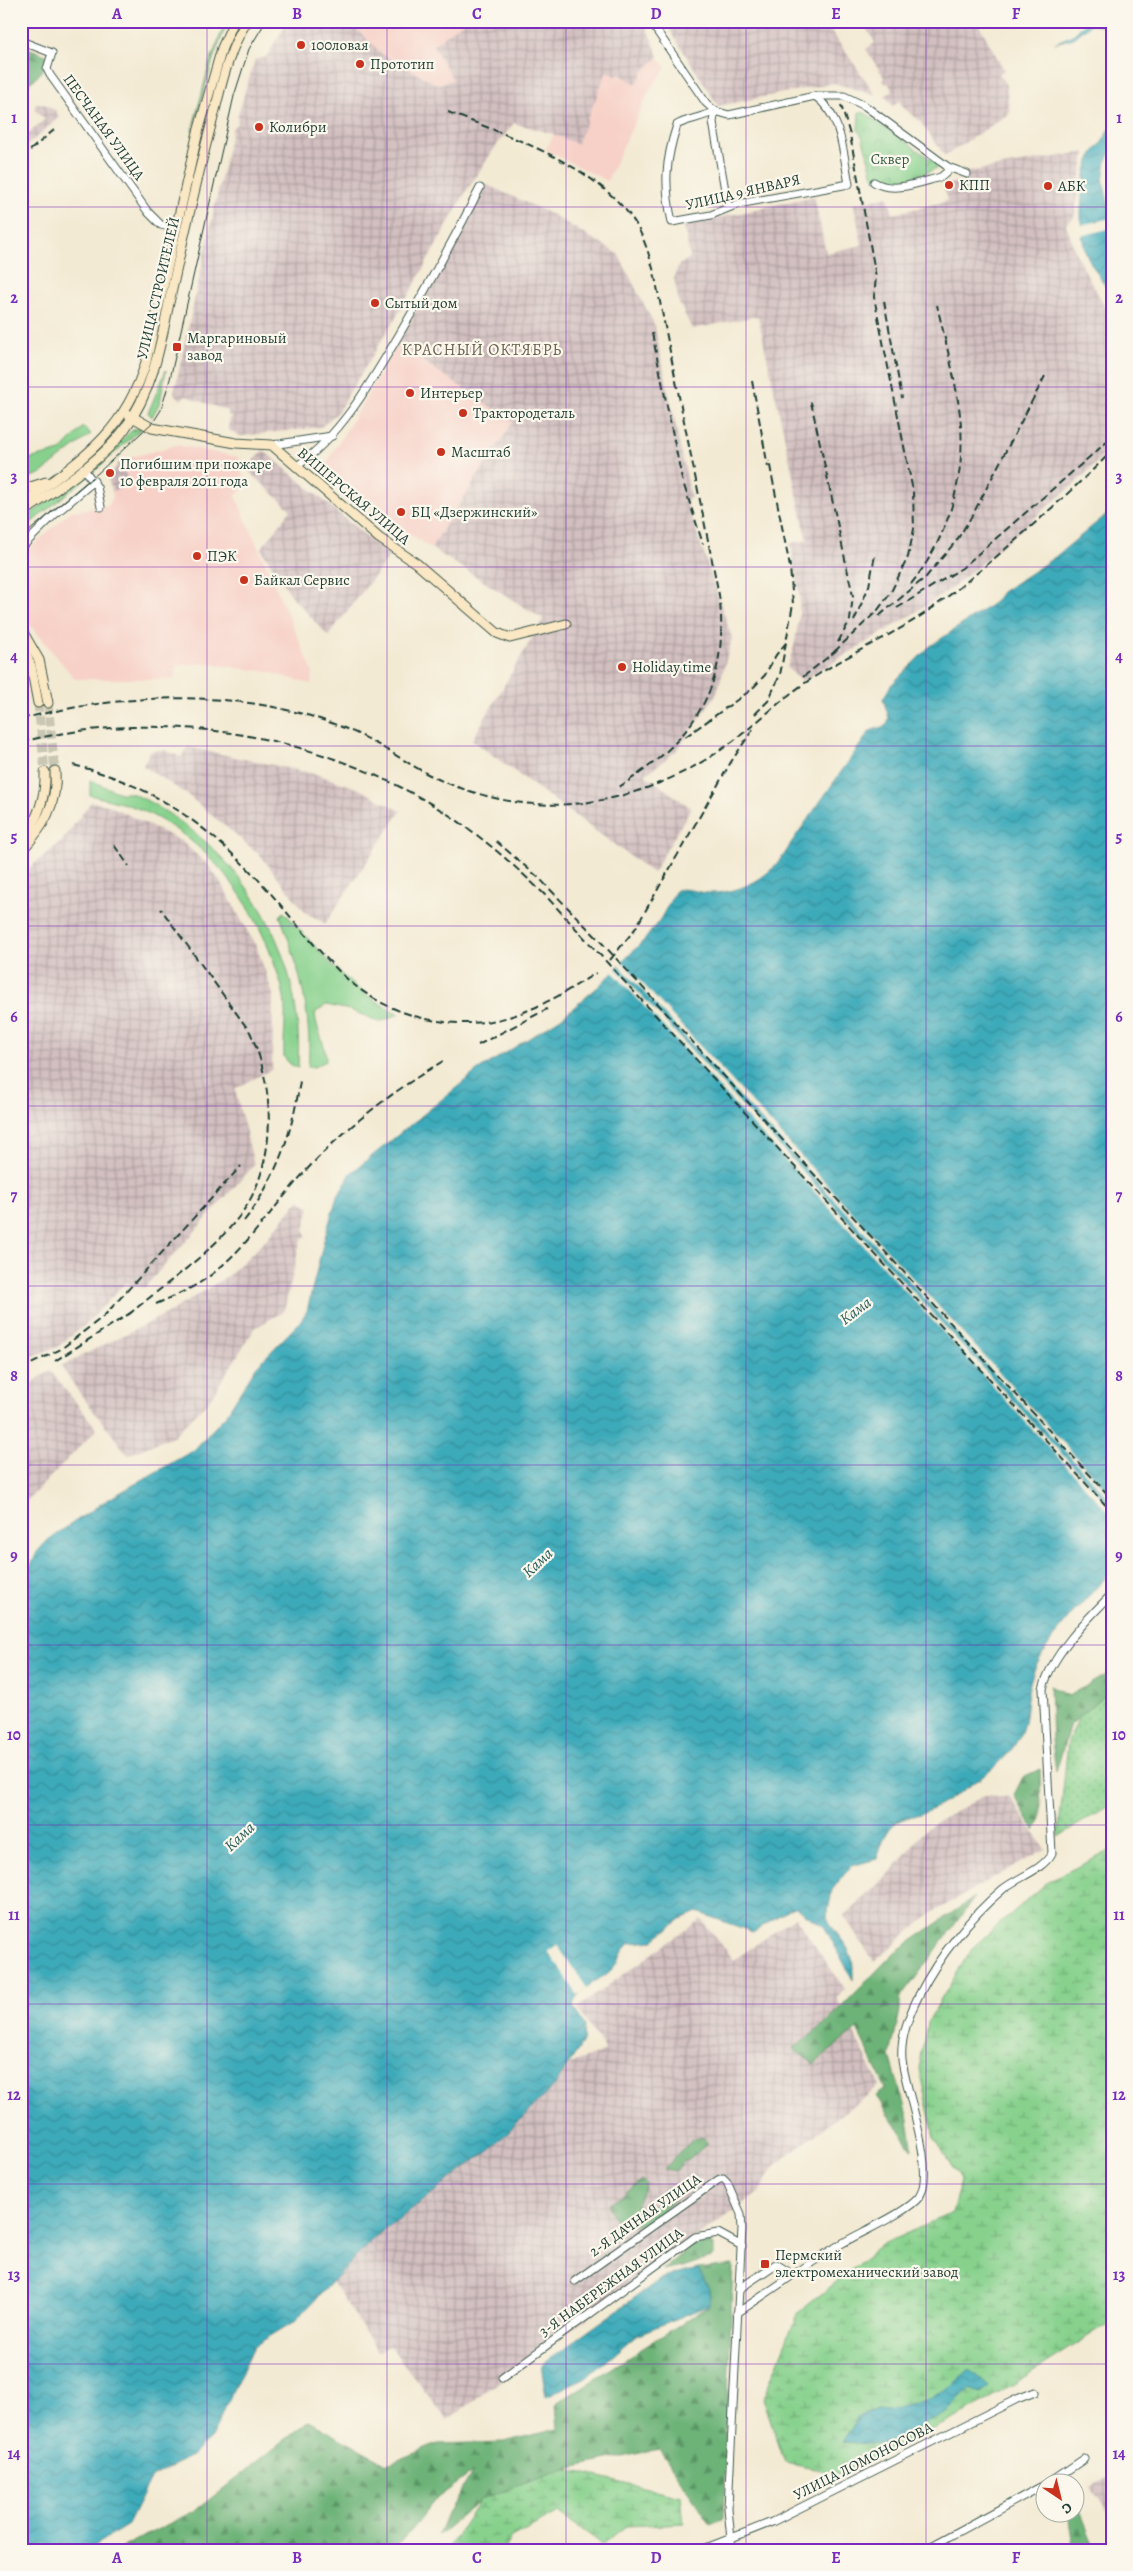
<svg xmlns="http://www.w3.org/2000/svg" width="1133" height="2571" font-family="Alegreya,serif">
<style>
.built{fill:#f7d1c8}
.industrial{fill:url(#industrial-grid)}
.grass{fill:#87d18d;stroke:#538760}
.forest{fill:url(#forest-firs);stroke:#467856}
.wetland{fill:url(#wetland-marsh);stroke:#538760}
.park{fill:url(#park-crowns);stroke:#538760}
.garden{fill:url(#garden-dots);stroke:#538760}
.water{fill:url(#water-waves);stroke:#2e7477}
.pier{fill:#f3ead3}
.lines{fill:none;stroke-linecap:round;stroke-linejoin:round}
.secondary-tunnel{stroke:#c9c7b3;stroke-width:9;stroke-dasharray:9 4.5;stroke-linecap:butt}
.street-casing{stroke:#3f574c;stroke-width:9}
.secondary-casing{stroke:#3f574c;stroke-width:11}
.street{stroke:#fff;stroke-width:7}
.secondary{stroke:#fae7c3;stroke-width:9}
.tram{stroke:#1f3d34;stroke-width:1}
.rail{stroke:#1f3d34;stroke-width:2;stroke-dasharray:8 4;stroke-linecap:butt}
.grid{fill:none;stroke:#7b2cbf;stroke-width:1;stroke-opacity:0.55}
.poi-dot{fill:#c8321e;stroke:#fbf7ec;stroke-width:2}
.labels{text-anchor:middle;stroke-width:4.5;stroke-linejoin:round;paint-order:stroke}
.poi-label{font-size:15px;fill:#1f3d34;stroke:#fbf7ec;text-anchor:start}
.street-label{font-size:15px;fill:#1f3d34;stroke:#fbf7ec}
.park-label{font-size:15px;fill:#345b46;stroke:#fbf7ec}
.neighbourhood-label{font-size:16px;letter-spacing:1px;fill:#6c6553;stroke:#fbf7ec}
.water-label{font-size:16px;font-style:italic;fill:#285e5c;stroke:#fbf7ec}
.neatline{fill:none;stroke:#7b2cbf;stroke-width:2}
.grid-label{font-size:16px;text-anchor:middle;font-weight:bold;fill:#7b2cbf}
</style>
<defs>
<pattern id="industrial-grid" width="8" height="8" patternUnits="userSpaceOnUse" patternTransform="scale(1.25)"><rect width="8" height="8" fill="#d2bfc0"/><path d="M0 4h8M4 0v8" fill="none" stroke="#aa9c9d"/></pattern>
<pattern id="forest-firs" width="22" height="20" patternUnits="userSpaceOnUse" patternTransform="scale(1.25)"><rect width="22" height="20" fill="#6db378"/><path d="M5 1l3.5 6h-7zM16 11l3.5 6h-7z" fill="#599363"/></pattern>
<pattern id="wetland-marsh" width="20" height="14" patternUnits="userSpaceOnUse" patternTransform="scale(1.25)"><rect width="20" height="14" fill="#87d18d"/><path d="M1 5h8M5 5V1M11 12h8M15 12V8" fill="none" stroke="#6eab74"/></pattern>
<pattern id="park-crowns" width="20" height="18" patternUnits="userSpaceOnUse" patternTransform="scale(1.25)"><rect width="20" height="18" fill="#87d18d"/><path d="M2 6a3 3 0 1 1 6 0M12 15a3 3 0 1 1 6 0" fill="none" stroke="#6eab74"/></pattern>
<pattern id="garden-dots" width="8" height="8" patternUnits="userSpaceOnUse" patternTransform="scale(1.25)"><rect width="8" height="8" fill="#87d18d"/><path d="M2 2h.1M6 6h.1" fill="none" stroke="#6eab74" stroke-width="1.8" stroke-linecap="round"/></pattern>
<pattern id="water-waves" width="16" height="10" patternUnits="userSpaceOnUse" patternTransform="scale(1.25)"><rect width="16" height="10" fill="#3caaba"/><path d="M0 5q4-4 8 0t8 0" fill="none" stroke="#328c98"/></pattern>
</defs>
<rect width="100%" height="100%" fill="#fbf7ec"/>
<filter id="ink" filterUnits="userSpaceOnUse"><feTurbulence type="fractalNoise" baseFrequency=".02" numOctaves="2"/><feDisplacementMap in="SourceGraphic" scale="10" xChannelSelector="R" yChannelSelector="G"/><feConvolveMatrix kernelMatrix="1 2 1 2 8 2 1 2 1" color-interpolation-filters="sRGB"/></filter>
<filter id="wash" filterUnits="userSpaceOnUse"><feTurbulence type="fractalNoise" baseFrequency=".0096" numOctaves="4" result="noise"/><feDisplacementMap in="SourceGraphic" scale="20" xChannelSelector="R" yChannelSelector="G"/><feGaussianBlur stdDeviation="1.12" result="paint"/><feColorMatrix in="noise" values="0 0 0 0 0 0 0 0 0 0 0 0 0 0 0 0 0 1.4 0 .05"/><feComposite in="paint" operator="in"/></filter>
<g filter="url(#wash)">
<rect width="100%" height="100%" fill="#f3ead3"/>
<g class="built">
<polygon points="349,21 465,21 433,45 453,80 437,84 383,55"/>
<polygon points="659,58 666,68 650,89 607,181 546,150 554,134 607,70 616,76 620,73 636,83 645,69"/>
<polygon points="398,344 514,422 431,548 320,474"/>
<polygon points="177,445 239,457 245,487 235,495 313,672 311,684 268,672 204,663 177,665 174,679 75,679 21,614 21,557 71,511 108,506 113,497 112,491 130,487 120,460"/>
</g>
<g class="industrial">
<polygon points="288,21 349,21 383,55 437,84 453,80 433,45 465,21 644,21 659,57 645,69 636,84 620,74 616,76 607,71 577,144 553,134 514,123 494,149 464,195 401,309 337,413 321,427 241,436 230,431 228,427 231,416 228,415 228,411 185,396 181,400 174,393 232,128 237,124 238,114 255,60 266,57"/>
<polygon points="664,21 824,21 876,95 834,83 718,106"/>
<polygon points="862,21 977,21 1004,70 999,74 1006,85 1010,113 945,156 919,120 906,110 899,101 893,106 885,96 893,91 888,83 886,84 883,80 885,79 866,49 875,43"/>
<polygon points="36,104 44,104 56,111 59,117 21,151 21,140 45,119 35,110"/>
<polygon points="1085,152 1074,218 1066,224 1076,254 1112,320 1112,447 1077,482 952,588 915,613 802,681 787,668 795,643 799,616 800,597 790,543 807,540 758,316 692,329 679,303 674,277 679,265 690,258 684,226 814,196 826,253 862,245 854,204 888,196 893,214 947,201 944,185 965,180 967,172"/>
<polygon points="485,184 553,215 618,254 654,324 691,498 686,500 732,638 717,693 676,751 645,775 691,808 653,873 472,740 543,619 431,548 513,422 398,344"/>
<polygon points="263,450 390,556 328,636 294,599 261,549 291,510 246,469"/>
<polygon points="120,460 130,486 112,491 107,475 112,474"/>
<polygon points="188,747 315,774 357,788 401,811 325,924 305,912 261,856 185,793 143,766 150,751 164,750 181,757"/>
<polygon points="91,802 108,805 181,841 209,866 221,883 257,948 273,994 272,1069 235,1089 254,1165 144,1288 125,1283 88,1323 56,1348 33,1356 21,1345 21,875 62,841"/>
<polygon points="299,1200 310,1207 304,1230 306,1236 301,1239 284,1311 255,1328 208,1402 173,1436 128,1455 78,1391 61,1366 170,1312 229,1275 264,1242"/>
<polygon points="50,1370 97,1429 21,1507 21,1391"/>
<polygon points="985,1795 1010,1797 1045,1849 930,1914 874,1962 844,1916 888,1875 927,1828"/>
<polygon points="795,1917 845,1989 837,1998 880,2086 774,2166 760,2191 447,2420 390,2346 378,2352 332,2281 375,2237 409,2210 493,2147 555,2085 571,2063 606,2051 577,2008 701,1919 734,1960"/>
<polygon points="1112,2475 1112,2519 1091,2487"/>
</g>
<g class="grass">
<polygon points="226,21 228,21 213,59 193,131 192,131 210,62"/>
<polygon points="166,370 160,402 152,417 148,413"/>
<polygon points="83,427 91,434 40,474 21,480 21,461 61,451"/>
<polygon points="138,428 142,428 93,472 93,468 131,431"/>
<polygon points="84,475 86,478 21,531 22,524 30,518 29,517 33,512"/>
<path d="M90 780C100 784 111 790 121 793 127 795 122 792 128 793 134 793 141 798 146 800 246 855 305 952 298 1068L290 1064 284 1057C283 1037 287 1017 284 997 282 984 277 972 273 960 250 896 209 844 148 813 130 804 109 800 90 795Z"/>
<path d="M284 912C323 954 346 988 399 1014L380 1022 350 1010 326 1005 315 1013C316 1030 326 1043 326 1061L314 1067H308C313 1016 298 963 280 916Z"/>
</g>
<g class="forest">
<path d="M21 45 48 56C44 72 36 80 21 88Z"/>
<polygon points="1112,1671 1112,1689 1070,1725 1056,1772 1052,1740 1050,1686 1069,1696"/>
<polygon points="1040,1769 1041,1818 1035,1831 1014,1795 1023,1777"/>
<polygon points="975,1897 900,1999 900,2011 890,2055 907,2115 913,2150 876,2096 886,2089 857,2029 814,2064 793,2049 826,2023 895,1952"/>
<polygon points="703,2137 708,2144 682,2163 676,2171 664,2169 692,2140"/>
<path d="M642 2180 646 2184 636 2206 646 2211 687 2188C671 2202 637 2242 615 2219 612 2216 610 2209 608 2205Z"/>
<polygon points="709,2239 714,2246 714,2256 683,2267 662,2271 690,2247"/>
<polygon points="733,2265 723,2519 710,2524 659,2449 566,2469 480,2501 438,2535 447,2513 473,2472 436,2499 395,2550 117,2550 196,2510 309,2421 387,2464 438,2444 504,2442 558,2429 556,2404 710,2305 709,2289 698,2269"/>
<polygon points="1076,2501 1096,2550 1066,2550 1073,2545 1068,2514 1076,2514"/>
</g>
<g class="wetland">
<polygon points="1112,1850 1112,2321 972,2410 842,2474 785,2463 763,2398 798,2313 883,2244 952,2213 961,2180 934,2137 919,2069 927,2023 972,1948 1050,1880"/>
<polygon points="566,2469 681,2496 684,2523 626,2526 602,2544 559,2513 512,2538 504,2550 447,2550 481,2499"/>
</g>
<path class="park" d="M859 112 865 113 936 163 937 167C927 176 886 184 874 179L862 136 858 130Z"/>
<polygon class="garden" points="1112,1689 1112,1804 1058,1837 1068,1742 1079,1717"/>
<g class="water">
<polygon points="1087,21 1112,21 1112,28 1091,24 1074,38 1055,43 1074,34"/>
<path d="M1112 128V151L1106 162 1103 181 1112 218V300C1106 283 1093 270 1086 253 1078 231 1080 180 1090 159 1095 148 1103 145 1108 130Z"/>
<path d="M1112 510V1571C1085 1601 1051 1632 1035 1669 1020 1701 1034 1723 1008 1754 990 1774 955 1797 931 1810 919 1816 903 1816 893 1825 884 1834 881 1848 877 1859L851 1866 832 1890 827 1917C832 1930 843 1939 849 1951 854 1960 853 1970 853 1980L824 1926 796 1908 789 1909 753 1932 697 1912 681 1919 652 1941 631 1943C620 1951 619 1964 609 1972 598 1981 574 1991 573 2007L585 2026 584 2041 555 2085 493 2147 375 2237 295 2321 254 2346 211 2438 191 2456 152 2477 128 2525 88 2550H21V1587L37 1552 48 1540 102 1503 194 1450 226 1415 256 1367 299 1323 307 1311 324 1240 336 1200 351 1173 477 1071 561 1018 598 987 646 938 661 918 676 890C687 887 698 893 710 893 745 893 776 874 791 843L870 731 887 725 889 718 883 699 891 685 929 647 995 602 1002 592 1055 557Z"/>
<polygon points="698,2269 709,2289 710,2305 636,2335 589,2375 546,2397 541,2365 662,2278"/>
<polygon points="970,2370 989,2387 980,2395 970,2389 956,2400 945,2413 886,2445 842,2442 859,2416 877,2409 889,2410 926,2401 951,2386"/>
</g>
<g class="pier">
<polygon points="1112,218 1112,228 1080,236 1078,226"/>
<polygon points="622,961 1112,1496 1112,1502 618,964"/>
<polygon points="615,967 1112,1509 1112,1516 612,971"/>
<polygon points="557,1945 587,1988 578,1995 548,1951"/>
</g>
</g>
<g filter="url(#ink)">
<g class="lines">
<g class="secondary-tunnel">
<polyline points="38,703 45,772"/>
<polyline points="48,703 55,771"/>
</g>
<g class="street-casing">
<g id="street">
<polyline points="650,21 706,103 715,111 729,115 815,96 844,96 865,106 948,167 967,174"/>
<polyline points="21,41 52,53 47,69 50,75 148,212 161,225 177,229"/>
<path d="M715 111C705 117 683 120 677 125 665 162 664 185 672 222L711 215 738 204 849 184C843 153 842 115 815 96"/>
<polyline points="715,111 713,122 728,207"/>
<path d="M874 182C893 194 921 182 941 177L947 172 948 167"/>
<polyline points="272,445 332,436"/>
<path d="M297 466C342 434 371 382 399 335 428 286 455 237 480 188"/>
<polyline points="83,468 97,487 101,507"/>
<polyline points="21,548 54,515 94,481"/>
<polyline points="575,2281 718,2180 723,2178 727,2182 741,2214 742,2228 728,2508 732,2550"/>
<polyline points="739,2289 776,2264 787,2271 784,2281"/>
<path d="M737 2313C772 2290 806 2265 841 2244 859 2233 908 2212 919 2197 937 2171 905 2089 902 2060 900 2037 909 2015 919 1995 939 1956 970 1917 1003 1889 1018 1877 1043 1870 1052 1853L1043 1689C1051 1655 1088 1618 1112 1594"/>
<polyline points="502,2378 695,2237 718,2233 742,2246"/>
<polyline points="1047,2484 1084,2459"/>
<polyline points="701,2550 772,2522 1017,2399 1035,2392"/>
<polyline points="924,2550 1046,2484"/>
</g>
</g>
<g class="secondary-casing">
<g id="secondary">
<polyline points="129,415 152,428 236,443 272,445 379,538 416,563 497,633 510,638 566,624"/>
<polyline points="21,490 46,482"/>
<path d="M21 504C79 461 124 435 146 362L197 136 222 48 234 21"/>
<path d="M21 514C54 490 100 463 124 430 152 392 160 348 169 303 183 239 197 176 214 114 222 82 229 49 247 21"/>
<polyline points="21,629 39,660 48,703"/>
<polyline points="21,643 31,666 38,703"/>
<path d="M21 840C38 820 46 797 45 772"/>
<path d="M21 851C43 828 58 804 55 771"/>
</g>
</g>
<use href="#street" class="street"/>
<use href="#secondary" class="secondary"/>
<polyline class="tram" points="21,538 98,473 154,421 161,410 170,379 234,96 249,49 266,21"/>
<g class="rail">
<path d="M448 112C508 136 586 161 628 213 642 230 648 251 654 272L719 595C731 685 694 740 619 787"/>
<polyline points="21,158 54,130"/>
<polyline points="884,301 902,398"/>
<polyline points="652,333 682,479 703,544"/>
<polyline points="752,381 768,467"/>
<polyline points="811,402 853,596 850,620 837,644"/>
<path d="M911 584C946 541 965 482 961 426 958 386 946 345 937 305"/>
<polyline points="897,608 962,568 1109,440"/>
<polyline points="879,616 926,577 957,540 973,514 1045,376"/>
<polyline points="854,621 869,586 875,555"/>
<polyline points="834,652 877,611 890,594 908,557 914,529 913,491 874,297 876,277 850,135 841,105"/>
<polyline points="803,677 838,649"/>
<polyline points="755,714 768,701 780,675 793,604 790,567 769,461"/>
<path d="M21 719C126 692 248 687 349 730 375 741 399 758 424 772 448 785 473 793 499 799 581 817 666 791 732 742 761 720 787 693 819 674 850 654 884 639 916 619 947 599 975 575 1003 551 1040 519 1077 486 1112 451"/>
<polyline points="685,737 751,690 765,675 776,655 786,643"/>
<path d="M21 742C167 706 327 735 452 817 486 840 516 867 545 895L1112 1512"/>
<path d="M73 765C143 782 193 815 244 865 279 899 307 941 343 975 386 1017 455 1034 512 1016 542 1007 569 990 596 973"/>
<polyline points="496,841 540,879 601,942 1112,1499"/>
<polyline points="114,845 129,866"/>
<polyline points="610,960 635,929 731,762 753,729"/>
<polyline points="478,1045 547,1009"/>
<path d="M244 1221C276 1180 293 1131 300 1081"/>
<path d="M156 1304C174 1296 191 1289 207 1278 250 1246 278 1199 315 1161 352 1122 397 1089 443 1061"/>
<path d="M128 1315C166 1283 211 1254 241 1214 278 1163 275 1087 250 1032L161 909"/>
<polyline points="55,1361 132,1312"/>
<polyline points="21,1369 61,1349 104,1316 241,1166"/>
</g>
</g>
</g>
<path class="grid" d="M207 21V2550M387 21V2550M566 21V2550M746 21V2550M926 21V2550M21 207H1112M21 387H1112M21 567H1112M21 746H1112M21 926H1112M21 1106H1112M21 1286H1112M21 1465H1112M21 1645H1112M21 1825H1112M21 2004H1112M21 2184H1112M21 2364H1112"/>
<g class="poi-dot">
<circle cx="301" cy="45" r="5"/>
<circle cx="360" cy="64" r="5"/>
<circle cx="259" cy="127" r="5"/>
<circle cx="949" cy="185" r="5"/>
<circle cx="1048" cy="186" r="5"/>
<circle cx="375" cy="303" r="5"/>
<rect x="172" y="342" width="10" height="10" rx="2.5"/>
<circle cx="410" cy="393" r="5"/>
<circle cx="463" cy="413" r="5"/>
<circle cx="441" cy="452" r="5"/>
<circle cx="110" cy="473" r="5"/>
<circle cx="401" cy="512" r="5"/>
<circle cx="197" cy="556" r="5"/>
<circle cx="244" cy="580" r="5"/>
<circle cx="622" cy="667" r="5"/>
<rect x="760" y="2259" width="10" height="10" rx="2.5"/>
</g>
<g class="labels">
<g class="poi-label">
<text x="311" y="50">100ловая</text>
<text x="370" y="69">Прототип</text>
<text x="269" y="132">Колибри</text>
<text x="959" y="190">КПП</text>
<text x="1058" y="191">АБК</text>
<text x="385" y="308">Сытый дом</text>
<text x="187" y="343">Маргариновый<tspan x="187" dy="17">завод</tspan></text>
<text x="420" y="398">Интерьер</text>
<text x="473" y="418">Трактородеталь</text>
<text x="451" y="457">Масштаб</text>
<text x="120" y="469">Погибшим при пожаре<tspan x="120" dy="17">10 февраля 2011 года</tspan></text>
<text x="411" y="517">БЦ «Дзержинский»</text>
<text x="207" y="561">ПЭК</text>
<text x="254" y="585">Байкал Сервис</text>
<text x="632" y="672">Holiday time</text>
<text x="775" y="2260">Пермский<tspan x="775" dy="17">электромеханический завод</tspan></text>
</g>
<g class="street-label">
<text transform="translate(104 127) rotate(54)" y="5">ПЕСЧАНАЯ УЛИЦА</text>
<text transform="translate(743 192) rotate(-13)" y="5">УЛИЦА 9 ЯНВАРЯ</text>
<text transform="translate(158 288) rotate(-77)" y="5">УЛИЦА СТРОИТЕЛЕЙ</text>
<text transform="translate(354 496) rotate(40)" y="5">ВИШЕРСКАЯ УЛИЦА</text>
<text transform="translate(645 2215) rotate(-35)" y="5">2-Я ДАЧНАЯ УЛИЦА</text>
<text transform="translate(611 2282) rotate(-36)" y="5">3-Я НАБЕРЕЖНАЯ УЛИЦА</text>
<text transform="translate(863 2461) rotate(-27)" y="5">УЛИЦА ЛОМОНОСОВА</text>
</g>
<g class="park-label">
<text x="890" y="164">Сквер</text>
</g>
<g class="neighbourhood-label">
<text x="482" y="355">КРАСНЫЙ ОКТЯБРЬ</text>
</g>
<g class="water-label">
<text transform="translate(855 1310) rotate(-37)" y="6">Кама</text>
<text transform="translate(537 1562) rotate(-43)" y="6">Кама</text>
<text transform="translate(239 1836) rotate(-43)" y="6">Кама</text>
</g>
</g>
<rect width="1133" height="2571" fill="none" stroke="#fbf7ec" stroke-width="55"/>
<g transform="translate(1060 2498) rotate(145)"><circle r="24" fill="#fbf7ec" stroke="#a3ada2"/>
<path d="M0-4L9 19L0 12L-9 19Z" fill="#c8321e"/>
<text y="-8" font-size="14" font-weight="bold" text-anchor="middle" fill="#1f3d34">С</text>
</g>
<rect x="28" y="28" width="1078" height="2516" class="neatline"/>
<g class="grid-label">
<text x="117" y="19">A</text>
<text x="297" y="19">B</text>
<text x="477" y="19">C</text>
<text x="656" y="19">D</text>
<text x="836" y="19">E</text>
<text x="1016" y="19">F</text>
<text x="14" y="123">1</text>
<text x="1119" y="123">1</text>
<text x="14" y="303">2</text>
<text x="1119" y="303">2</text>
<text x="14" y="482">3</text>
<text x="1119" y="482">3</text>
<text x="14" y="662">4</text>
<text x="1119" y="662">4</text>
<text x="14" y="842">5</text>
<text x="1119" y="842">5</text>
<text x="14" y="1022">6</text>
<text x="1119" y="1022">6</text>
<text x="14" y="1201">7</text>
<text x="1119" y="1201">7</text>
<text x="14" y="1381">8</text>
<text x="1119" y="1381">8</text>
<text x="14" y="1561">9</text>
<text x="1119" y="1561">9</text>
<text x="14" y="1740">10</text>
<text x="1119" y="1740">10</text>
<text x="14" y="1920">11</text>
<text x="1119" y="1920">11</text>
<text x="14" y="2100">12</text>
<text x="1119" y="2100">12</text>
<text x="14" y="2280">13</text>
<text x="1119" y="2280">13</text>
<text x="14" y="2459">14</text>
<text x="1119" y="2459">14</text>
<text x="117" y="2563">A</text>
<text x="297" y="2563">B</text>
<text x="477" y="2563">C</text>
<text x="656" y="2563">D</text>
<text x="836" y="2563">E</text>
<text x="1016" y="2563">F</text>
</g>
</svg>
